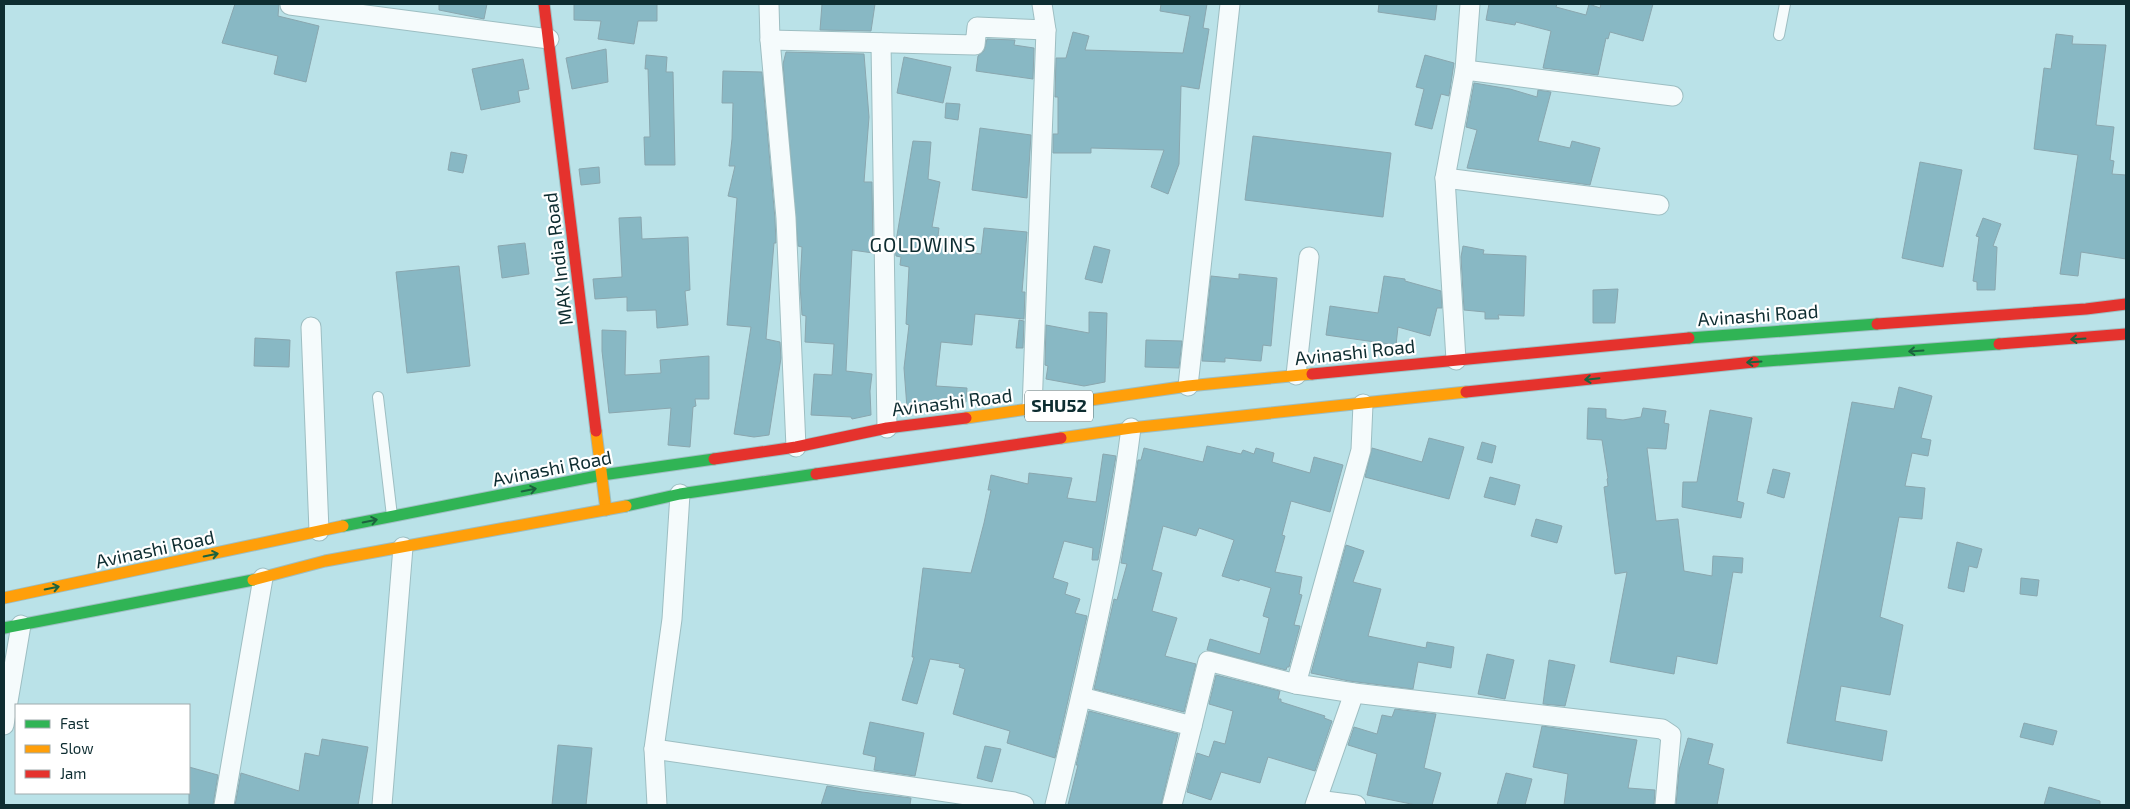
<svg xmlns="http://www.w3.org/2000/svg" width="2130" height="809" font-family="'Exo 2',sans-serif">
<style>
.building{fill:#88b8c4;stroke:#8aa7af}
.lines{fill:none;stroke-linecap:round;stroke-linejoin:round}
.lane-casing{stroke:#9dbec2;stroke-width:12}
.street-casing{stroke:#9dbec2;stroke-width:21}
.fast-casing{stroke:#9dbec2;stroke-width:13}
.slow-casing{stroke:#9dbec2;stroke-width:13}
.jam-casing{stroke:#9dbec2;stroke-width:13}
.lane{stroke:#f5fbfc;stroke-width:10}
.street{stroke:#f5fbfc;stroke-width:19}
.fast{stroke:#30b455;stroke-width:11}
.slow{stroke:#ff9f0a;stroke-width:11}
.jam{stroke:#e5322d;stroke-width:11}
.oneway{stroke:#1c633f}
.labels{text-anchor:middle;stroke-width:4.5;stroke-linejoin:round;paint-order:stroke}
.shield{fill:#fff;stroke:#566c6f;stroke-width:1}
.shield-label{font-size:18px;font-weight:bold;fill:#0e2d31}
.street-label{font-size:19px;fill:#0e2d31;stroke:#fff}
.neighbourhood-label{font-size:20px;letter-spacing:1px;fill:#0e2d31;stroke:#fff}
</style>
<rect width="100%" height="100%" fill="#bae2e8"/>
<g class="building">
<polygon points="235,4 279,4 278,16 319,26 306,82 274,74 278,56 222,43"/>
<polygon points="439,4 487,4 484,19 439,10"/>
<polygon points="574,4 657,4 657,21 638,21 634,44 598,39 601,21 574,20"/>
<polygon points="822,4 875,4 871,31 820,30"/>
<polygon points="1161,4 1207,4 1203,28 1209,29 1199,89 1181,86 1179,164 1168,194 1151,187 1164,150 1091,148 1091,153 1053,153 1053,134 1058,134 1058,97 1055,97 1056,58 1066,58 1073,32 1089,36 1085,50 1183,53 1190,16 1160,11"/>
<polygon points="1379,4 1437,4 1435,20 1378,12"/>
<polygon points="1489,4 1557,4 1556,7 1586,15 1589,4 1600,8 1601,4 1653,4 1643,41 1610,32 1608,39 1606,38 1598,75 1543,68 1551,31 1516,22 1515,25 1486,20"/>
<polygon points="2056,34 2073,36 2072,44 2106,45 2096,125 2114,127 2110,160 2114,161 2112,174 2126,175 2126,259 2081,252 2078,276 2060,274 2078,155 2034,149 2044,68 2051,69"/>
<polygon points="987,39 1015,40 1014,45 1034,48 1033,79 976,71 978,56 984,51"/>
<polygon points="606,49 608,82 572,89 566,58"/>
<polygon points="786,52 864,54 869,117 864,182 872,182 873,253 852,250 846,371 872,374 870,391 871,415 852,419 851,417 811,415 814,374 832,375 834,344 805,342 806,316 802,315 800,285 802,247 798,246 783,64"/>
<polygon points="646,55 667,57 666,72 673,72 675,165 645,165 644,137 650,137 648,69 645,69"/>
<polygon points="1425,55 1454,63 1449,96 1441,94 1432,129 1415,125 1424,89 1416,87"/>
<polygon points="904,57 951,67 943,103 897,93"/>
<polygon points="523,59 529,89 518,91 520,102 481,110 472,69"/>
<polygon points="723,71 762,72 775,219 776,243 774,243 766,339 780,342 781,358 769,435 754,437 734,434 751,327 727,325 737,198 728,196 735,166 729,166 732,139 733,103 722,103"/>
<polygon points="1474,83 1510,89 1537,97 1538,90 1551,92 1538,141 1570,148 1572,141 1600,148 1590,185 1467,168 1477,130 1466,127"/>
<polygon points="946,103 960,104 958,120 945,118"/>
<polygon points="980,128 1031,135 1027,198 972,190"/>
<polygon points="1253,136 1391,153 1383,217 1245,200"/>
<polygon points="913,141 931,142 928,179 940,182 932,227 939,228 938,236 953,238 951,250 981,254 984,228 1027,232 1022,292 1025,292 1024,319 975,314 972,345 941,342 936,386 967,388 966,402 944,403 944,405 907,408 904,368 909,325 906,324 909,267 900,265 901,257 896,256 895,247"/>
<polygon points="451,152 467,155 463,173 448,170"/>
<polygon points="1920,162 1962,170 1943,267 1902,258"/>
<polygon points="599,167 600,183 581,185 579,169"/>
<polygon points="641,217 642,239 688,237 690,290 685,291 688,325 657,328 656,310 627,311 627,297 595,299 593,279 622,277 619,218"/>
<polygon points="1983,218 2001,224 1993,246 1997,247 1995,290 1977,290 1977,282 1973,281 1979,237 1976,236"/>
<polygon points="525,243 529,274 502,278 498,246"/>
<polygon points="1094,246 1110,250 1102,283 1085,279"/>
<polygon points="1463,246 1484,250 1483,254 1526,256 1524,316 1498,315 1499,319 1485,319 1485,312 1464,310 1461,257"/>
<polygon points="459,266 470,366 407,373 396,272"/>
<polygon points="1239,274 1277,278 1271,346 1263,345 1261,361 1225,358 1225,362 1202,361 1211,276 1239,279"/>
<polygon points="1384,276 1405,279 1405,281 1441,291 1442,308 1437,308 1430,336 1398,327 1396,345 1326,335 1330,306 1378,313"/>
<polygon points="1618,289 1615,323 1593,323 1593,290"/>
<polygon points="1089,312 1107,313 1105,382 1084,386 1046,379 1048,366 1045,365 1046,325 1089,333"/>
<polygon points="1019,320 1024,321 1023,348 1016,348"/>
<polygon points="602,330 626,331 625,375 661,373 660,360 709,356 709,399 695,399 696,406 693,407 690,447 668,445 671,408 609,413 602,351"/>
<polygon points="255,338 290,340 289,367 254,366"/>
<polygon points="1146,340 1182,341 1179,368 1145,367"/>
<polygon points="1899,387 1932,396 1921,438 1931,440 1928,456 1912,453 1905,486 1925,488 1922,519 1899,517 1880,617 1903,625 1890,695 1841,686 1835,721 1887,731 1882,761 1787,743 1852,402 1894,409"/>
<polygon points="1588,408 1606,409 1606,418 1623,420 1641,417 1643,408 1666,411 1664,423 1669,424 1666,449 1647,448 1656,521 1678,519 1684,571 1712,576 1713,556 1743,558 1742,573 1733,572 1717,664 1677,656 1674,674 1610,662 1627,572 1615,574 1604,487 1608,486 1607,479 1608,478 1602,440 1587,439"/>
<polygon points="1710,410 1752,418 1737,501 1744,503 1741,518 1682,507 1683,482 1697,482"/>
<polygon points="1429,438 1464,447 1449,499 1365,477 1372,448 1422,462"/>
<polygon points="1482,442 1496,446 1492,463 1477,459"/>
<polygon points="1207,446 1241,454 1243,450 1254,454 1256,448 1274,453 1272,462 1310,473 1314,457 1343,465 1330,512 1291,501 1282,535 1285,536 1275,572 1302,577 1299,594 1302,595 1294,625 1300,626 1289,667 1287,667 1286,670 1207,650 1210,639 1260,654 1269,618 1263,616 1271,588 1240,579 1239,581 1222,576 1234,540 1199,528 1196,536 1163,526 1152,570 1162,573 1152,611 1177,618 1165,656 1196,664 1184,712 1094,689 1114,599 1117,600 1127,564 1121,563 1138,460 1141,460 1144,448 1203,462"/>
<polygon points="1103,454 1116,456 1098,560 1092,560 1093,548 1064,541 1053,578 1068,583 1065,594 1080,599 1075,613 1087,616 1055,758 1007,743 1010,731 953,714 965,669 959,667 960,664 930,659 917,704 902,700 914,657 912,657 923,568 971,573 984,523 991,490 988,490 991,475 1028,484 1029,473 1072,478 1067,498 1096,502"/>
<polygon points="1773,469 1790,473 1784,498 1767,493"/>
<polygon points="1490,477 1520,485 1515,505 1484,497"/>
<polygon points="1536,519 1562,526 1557,543 1531,536"/>
<polygon points="1957,542 1982,549 1977,568 1969,566 1964,592 1948,588"/>
<polygon points="1346,545 1364,551 1353,582 1381,589 1368,636 1426,648 1427,642 1454,647 1451,668 1418,662 1413,689 1349,681 1311,673"/>
<polygon points="2021,578 2039,580 2037,596 2020,594"/>
<polygon points="1487,654 1514,660 1505,699 1478,694"/>
<polygon points="1549,660 1575,665 1565,706 1543,704"/>
<polygon points="1216,675 1280,691 1278,699 1281,699 1281,702 1325,716 1324,718 1332,721 1315,771 1268,757 1260,783 1221,772 1211,800 1187,792 1197,753 1209,757 1214,741 1225,744 1233,711 1209,704"/>
<polygon points="1395,709 1436,714 1424,768 1441,773 1432,805 1416,805 1367,795 1377,754 1348,745 1354,727 1377,734 1382,715 1392,717"/>
<polygon points="1089,711 1178,734 1161,805 1068,805 1078,765 1076,765"/>
<polygon points="870,722 924,733 915,776 874,770 876,757 863,754"/>
<polygon points="2024,723 2057,731 2053,745 2020,737"/>
<polygon points="1542,726 1637,740 1628,788 1655,790 1654,805 1564,805 1568,774 1533,767"/>
<polygon points="1688,738 1713,744 1708,764 1724,769 1717,805 1676,805 1679,770"/>
<polygon points="322,739 368,747 358,805 235,805 241,773 299,791 305,753 319,756"/>
<polygon points="558,745 592,748 586,805 552,805"/>
<polygon points="985,746 1001,749 992,782 977,778"/>
<polygon points="189,767 218,775 213,805 189,805"/>
<polygon points="1506,773 1532,779 1525,805 1497,805"/>
<polygon points="827,786 862,792 911,798 910,805 821,805"/>
<polygon points="2049,787 2100,801 2100,805 2044,805"/>
</g>
<g class="lines">
<g class="lane-casing">
<g id="lane">
<polyline points="1779,35 1785,4"/>
<polyline points="378,397 392,516"/>
</g>
</g>
<g class="street-casing">
<g id="street">
<polyline points="769,4 770,40 786,218 796,447"/>
<polyline points="290,5 549,39"/>
<polyline points="770,40 975,45 977,27 1046,30"/>
<polyline points="881,43 887,428"/>
<polyline points="1465,70 1673,96"/>
<polyline points="1445,178 1659,205"/>
<polyline points="311,327 319,531"/>
<polyline points="1456,360 1445,178 1465,70 1470,4"/>
<polyline points="1296,375 1309,257"/>
<polyline points="1188,386 1230,4"/>
<polyline points="1363,404 1361,450 1296,684 1354,693 1662,729 1671,735 1665,805"/>
<polyline points="1032,410 1046,30 1042,4"/>
<polyline points="1081,697 1192,726 1172,805"/>
<polyline points="4,725 21,625"/>
<polyline points="1192,726 1208,661 1296,684"/>
<polyline points="654,749 1014,802 1024,805"/>
<polyline points="1317,800 1356,805"/>
<polyline points="224,805 263,578"/>
<polyline points="382,805 403,547"/>
<polyline points="657,805 654,749 672,619 680,494"/>
<path d="M1055 805C1085 681 1115 555 1131 428"/>
<polyline points="1315,805 1354,693"/>
</g>
</g>
<g class="fast-casing">
<g id="fast">
<polyline points="1689,338 1877,324"/>
<polyline points="1754,362 1999,344"/>
<polyline points="626,506 680,494 816,474"/>
<polyline points="343,526 602,475 714,459"/>
<polyline points="4,628 253,580"/>
</g>
</g>
<g class="slow-casing">
<g id="slow">
<polyline points="966,418 1188,386 1312,374"/>
<polyline points="596,431 606,510"/>
<polyline points="1061,438 1131,428 1466,392"/>
<polyline points="253,580 325,561 626,506"/>
<polyline points="4,598 343,526"/>
</g>
</g>
<g class="jam-casing">
<g id="jam">
<polyline points="544,4 596,431"/>
<polyline points="1877,324 2086,309 2126,304"/>
<polyline points="1999,344 2126,334"/>
<polyline points="1312,374 1689,338"/>
<polyline points="1466,392 1754,362"/>
<polyline points="714,459 796,447 887,428 966,418"/>
<polyline points="816,474 1061,438"/>
</g>
</g>
<use href="#lane" class="lane"/>
<use href="#street" class="street"/>
<use href="#fast" class="fast"/>
<use href="#slow" class="slow"/>
<use href="#jam" class="jam"/>
</g>
<defs><path id="oneway-shaft" d="M-6 0H5M1.5-3L5.5 0L1.5 3" fill="none" stroke-width="1.6" stroke-linecap="round" stroke-linejoin="round" transform="scale(1.25)"/></defs>
<g class="oneway">
<use href="#oneway-shaft" transform="translate(2078 339) rotate(176)"/>
<use href="#oneway-shaft" transform="translate(1916 351) rotate(176)"/>
<use href="#oneway-shaft" transform="translate(1754 362) rotate(176)"/>
<use href="#oneway-shaft" transform="translate(1592 379) rotate(174)"/>
<use href="#oneway-shaft" transform="translate(529 490) rotate(-11)"/>
<use href="#oneway-shaft" transform="translate(370 521) rotate(-11)"/>
<use href="#oneway-shaft" transform="translate(211 555) rotate(-12)"/>
<use href="#oneway-shaft" transform="translate(52 588) rotate(-12)"/>
</g>
<g class="labels">
<rect class="shield" x="1025" y="390.5" width="68" height="31" rx="4"/>
<g class="shield-label">
<text x="1059" y="412">SHU52</text>
</g>
<g class="street-label">
<text transform="translate(558 259) rotate(-97)" y="7">MAK India Road</text>
<text transform="translate(1758 315) rotate(-4)" y="7">Avinashi Road</text>
<text transform="translate(1355 352) rotate(-6)" y="7">Avinashi Road</text>
<text transform="translate(952 402) rotate(-7)" y="7">Avinashi Road</text>
<text transform="translate(552 468) rotate(-11)" y="7">Avinashi Road</text>
<text transform="translate(155 549) rotate(-12)" y="7">Avinashi Road</text>
</g>
<g class="neighbourhood-label">
<text x="923" y="252">GOLDWINS</text>
</g>
</g>
<rect width="2130" height="809" fill="none" stroke="#0e2d31" stroke-width="10"/>
<rect x="15" y="704" width="175" height="90" fill="#ffffff" stroke="#9fabad"/>
<rect x="25" y="720" width="25" height="8" fill="#30b455" stroke="#9fabad"/>
<text x="60" y="729" font-size="15" fill="#0e2d31">Fast</text>
<rect x="25" y="745" width="25" height="8" fill="#ff9f0a" stroke="#9fabad"/>
<text x="60" y="754" font-size="15" fill="#0e2d31">Slow</text>
<rect x="25" y="770" width="25" height="8" fill="#e5322d" stroke="#9fabad"/>
<text x="60" y="779" font-size="15" fill="#0e2d31">Jam</text>
</svg>
